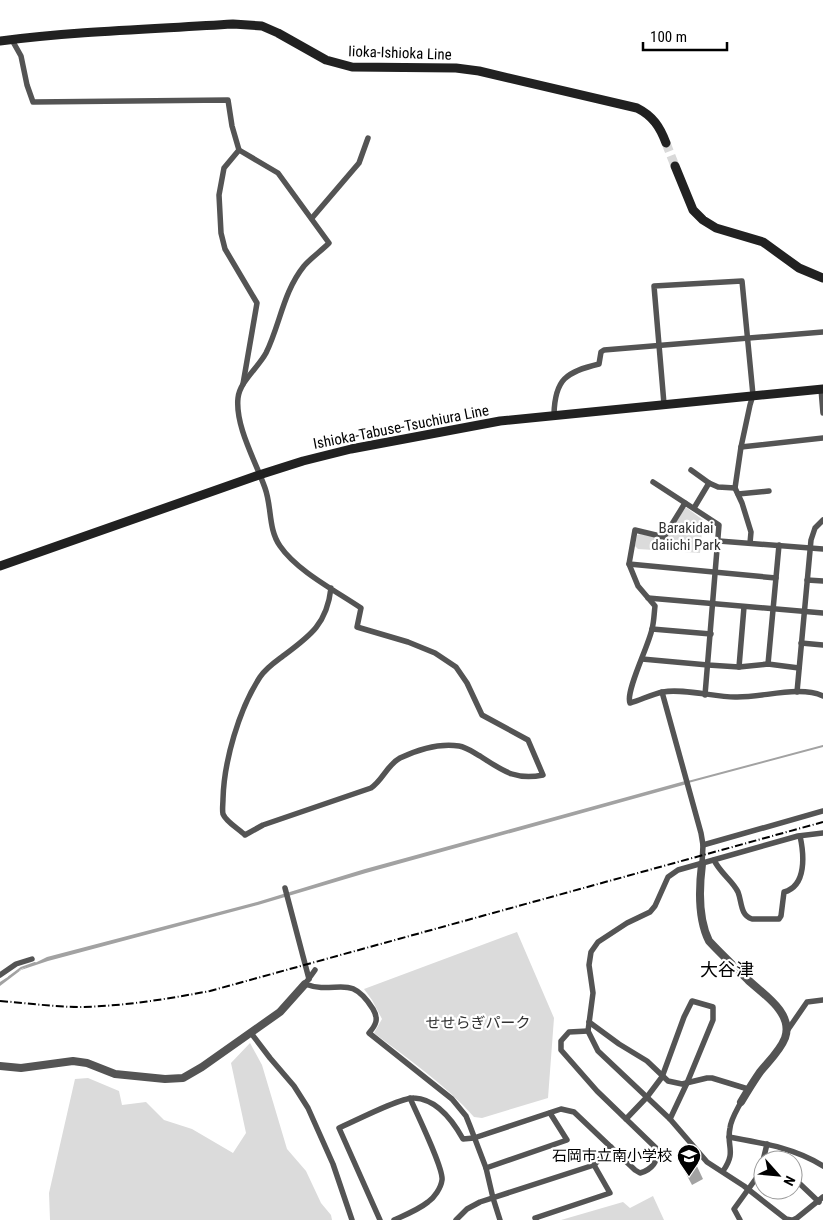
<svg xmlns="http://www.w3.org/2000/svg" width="823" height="1220" font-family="'Roboto Condensed','Noto Sans JP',sans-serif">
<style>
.green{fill:#dbdbdb}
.water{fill:#a2a2a2}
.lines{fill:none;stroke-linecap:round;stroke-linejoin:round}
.stream{stroke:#a2a2a2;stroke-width:2}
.secondary-tunnel{stroke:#d9d9d9;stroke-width:9;stroke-dasharray:9 4.5;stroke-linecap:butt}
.minor{stroke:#545454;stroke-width:5.5}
.tertiary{stroke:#545454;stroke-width:8}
.secondary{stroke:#212121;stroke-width:9}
.rail{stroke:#000;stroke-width:2;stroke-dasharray:8 2.5 1 2.5;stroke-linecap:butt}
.labels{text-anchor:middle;stroke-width:4.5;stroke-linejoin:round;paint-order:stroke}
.street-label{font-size:15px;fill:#000;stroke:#fff}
.park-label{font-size:15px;fill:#323232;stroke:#fff}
.poi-label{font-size:15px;fill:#000;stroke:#fff;text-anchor:end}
.quarter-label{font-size:18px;fill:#000;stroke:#fff}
</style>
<rect width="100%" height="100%" fill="#fff"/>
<g class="green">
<polygon points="685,508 687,508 703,520 700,553 638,549 635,546 637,535 640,534 665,539"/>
<path d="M517 932 554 1018 548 1098 482 1118 474 1117C446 1085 408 1059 374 1033L382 1019 372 1000 364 989Z"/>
<polygon points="250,1043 262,1065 287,1149 306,1171 321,1203 331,1215 332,1220 50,1220 49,1193 75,1079 88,1078 119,1091 122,1105 146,1102 164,1120 192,1129 233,1153 246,1133 231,1063"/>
<polygon points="653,1196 664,1220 561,1220 623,1202 630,1208"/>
</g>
<g class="water">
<path d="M685 781 687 784 366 873 258 905 48 961 21 970 0 986V982C14 972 31 965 47 957L257 902 365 869Z"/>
<polygon points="694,1160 703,1179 692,1185 682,1166"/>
</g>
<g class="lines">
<g class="stream">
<polyline points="688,782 823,746"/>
<polyline points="9,977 21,968 35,963"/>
</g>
<polyline class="secondary-tunnel" points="666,143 675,166"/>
<g class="minor">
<path d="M12 40 21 56 27 85 33 102 228 100 232 126 239 150 278 173 329 243C321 251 311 258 304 266 283 292 280 325 266 353 258 368 240 381 238 398 235 426 256 462 265 488 272 507 268 529 280 546 297 571 336 591 361 608L357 627 408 642 435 653 456 667 467 683 482 715 528 740 543 775C515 781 502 770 480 756 473 752 466 747 459 746 440 743 417 750 400 758 387 765 383 780 371 788L263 825 245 835C239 829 226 822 223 814 222 810 223 804 223 799 224 761 239 709 260 677 266 668 275 662 283 656 310 636 327 624 331 588"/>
<polyline points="239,150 224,168 219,195 221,233 225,249 257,303 243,384"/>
<polyline points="312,218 359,163 368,138"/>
<polyline points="821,389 823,413"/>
<polyline points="664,404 654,286 742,281 753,395 750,405 741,447 735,488 742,503 751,532 750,543"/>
<path d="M554 414C555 379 566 372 599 364L601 352 604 350 823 332"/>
<polyline points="741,447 823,438"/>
<polyline points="691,470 709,483"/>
<polyline points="653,482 719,525 705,695"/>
<polyline points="738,494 769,491"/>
<path d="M685 503 664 537 635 530 629 564 638 586 655 606C654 614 654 622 652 629 649 645 625 692 630 703 641 700 652 694 663 692 681 688 715 697 735 697 762 698 799 685 823 696"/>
<polyline points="694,508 709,483 718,487 735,488"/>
<polyline points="719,541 823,549"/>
<polyline points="629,564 776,578"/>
<polyline points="807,580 823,581"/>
<polyline points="648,598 823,613"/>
<polyline points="652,629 711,634"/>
<polyline points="801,643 823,645"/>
<polyline points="642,659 708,665 739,667 768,664 799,668"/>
<polyline points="768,664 779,545"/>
<polyline points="739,667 744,607"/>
<polyline points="662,692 701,833 703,845 702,864"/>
<polyline points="797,692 811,540 815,528 823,520"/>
<polyline points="703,845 823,811"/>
<path d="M714 860C720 873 733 881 738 892 742 902 740 915 752 919H779L781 916 784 892C807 886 804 854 800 836"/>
<polyline points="285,888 309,979"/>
<path d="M315 970 305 984C337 996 349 971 373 1009 379 1019 376 1025 369 1033L452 1099 466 1116 470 1126 486 1168 493 1198 500 1220"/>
<polyline points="0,975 16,964 32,959"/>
<polyline points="589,1022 619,1044 647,1061 668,1081 682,1084 707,1078 712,1078 748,1089"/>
<polyline points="787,1031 807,1002 823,1000"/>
<polyline points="251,1033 270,1058 294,1086 308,1108 333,1164 352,1220"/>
<polyline points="626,1119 647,1097 662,1077 684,1017 692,1001 713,1007 713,1020 687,1083 670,1119"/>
<path d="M729 1137C762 1143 795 1148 823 1166"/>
<polyline points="486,1168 567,1140 550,1113"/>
<path d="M723 1171C737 1151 726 1147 730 1128 731 1119 737 1110 741 1102"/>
<polyline points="793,1180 799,1183 819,1202"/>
<path d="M380 1220 339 1128C353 1122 401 1097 414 1098 437 1099 453 1121 463 1139L474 1138 561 1109 574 1112 635 1170 640 1173C651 1170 660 1161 656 1148L597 1091 561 1050V1041L569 1032 588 1031"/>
<path d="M394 1220C405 1215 418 1210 428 1202 434 1198 441 1188 442 1180 444 1169 416 1112 410 1098"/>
<polyline points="456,1220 467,1209 480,1202 594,1165 611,1147"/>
<polyline points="536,1220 535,1218 610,1193 594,1165"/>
<polyline points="740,1220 734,1209 760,1173 767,1144"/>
<polyline points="791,1220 786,1219 744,1186 707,1162 670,1119 598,1051 588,1031 593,993 589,965 591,952 598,942 627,923 650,912 655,906 668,877 678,870 798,836 823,833"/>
<polyline points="793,1220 797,1218 823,1197"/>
</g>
<g class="tertiary">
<path d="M702 864C699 888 698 919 709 941 721 954 735 967 748 980 763 994 794 1013 785 1038 780 1051 768 1062 760 1072 753 1082 747 1092 741 1102"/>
<polyline points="0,1066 21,1068 73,1061 87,1063 115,1074 165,1079 183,1078 202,1067 280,1012 305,984"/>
</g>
<g class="secondary">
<path d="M0 41C77 31 156 29 233 24L262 26 278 33 326 60 352 67 456 68 479 71 637 108C653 116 660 127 666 143"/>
<polyline points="675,166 693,210 703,220 716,228 763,242 799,268 823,278"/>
<polyline points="0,566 259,475 303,461 351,449 500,421 823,389"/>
</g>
<path class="rail" d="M0 1001C27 1003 54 1007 81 1007 125 1006 167 999 210 991L823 822"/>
</g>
<defs>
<g id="school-pin" transform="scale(1.25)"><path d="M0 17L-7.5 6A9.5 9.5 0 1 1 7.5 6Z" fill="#000" stroke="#fff"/><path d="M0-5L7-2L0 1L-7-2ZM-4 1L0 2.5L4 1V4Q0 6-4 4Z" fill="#fff"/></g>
</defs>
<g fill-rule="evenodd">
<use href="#school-pin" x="689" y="1156"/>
</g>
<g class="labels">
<g class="street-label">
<text transform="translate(400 53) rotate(2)" y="5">Iioka-Ishioka Line</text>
<text transform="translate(401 427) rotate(-11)" y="5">Ishioka-Tabuse-Tsuchiura Line</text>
</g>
<g class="park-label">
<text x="686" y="533">Barakidai<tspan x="686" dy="17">daiichi Park</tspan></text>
<text x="478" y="1028">せせらぎパーク</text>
</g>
<g class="poi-label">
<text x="672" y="1161">石岡市立南小学校</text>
</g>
<g class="quarter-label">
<text x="727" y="976">大谷津</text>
</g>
</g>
<g transform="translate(778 1175) rotate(117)"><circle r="24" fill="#ffffff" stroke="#999999"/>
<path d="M0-4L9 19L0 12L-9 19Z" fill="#000000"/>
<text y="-8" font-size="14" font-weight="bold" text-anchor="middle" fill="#000000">N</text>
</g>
<path d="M643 42v8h84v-8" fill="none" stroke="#000000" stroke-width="2.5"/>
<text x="650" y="42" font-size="15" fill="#000000" stroke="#ffffff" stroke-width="4" paint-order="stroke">100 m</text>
</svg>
